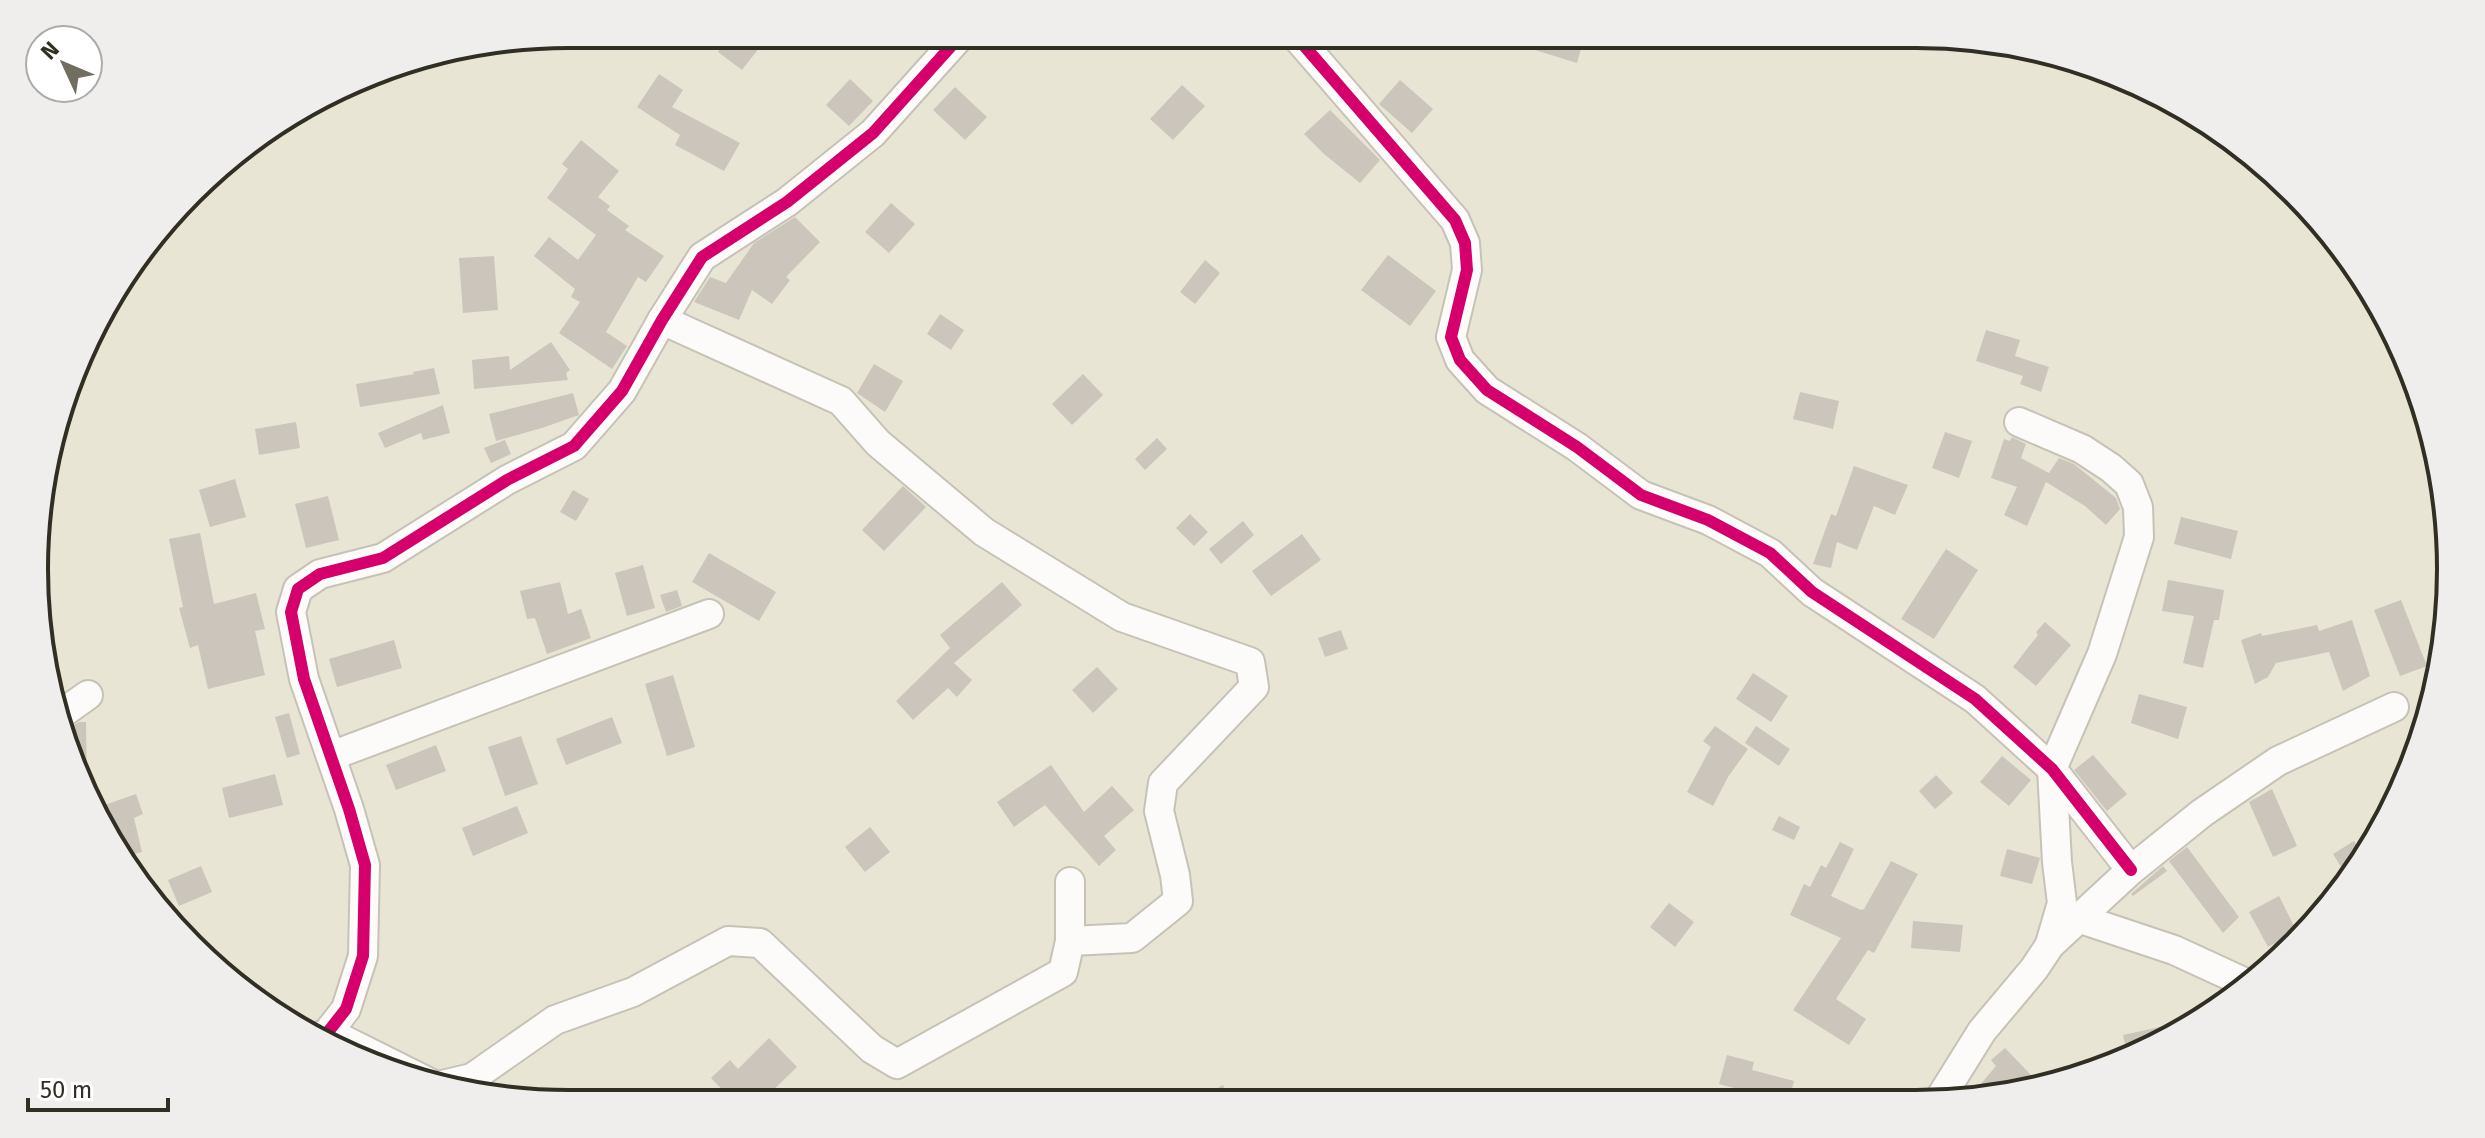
<svg xmlns="http://www.w3.org/2000/svg" width="2485" height="1138" font-family="'Fira Sans',sans-serif">
<style>
.building{fill:#ccc5bc}
.lines{fill:none;stroke-linecap:round;stroke-linejoin:round}
.minor-casing{stroke:#c6c3b6;stroke-width:32}
.minor{stroke:#fcfbf9;stroke-width:28}
.cycleway-casing{stroke:#fff;stroke-width:17}
.cycleway{stroke:#d6006c;stroke-width:12}
.rim{fill:none;stroke:#312e23;stroke-width:4}
</style>
<rect width="100%" height="100%" fill="#e8e5d5"/>
<g class="building">
<polygon points="707,34 770,34 742,70 718,52 722,46"/>
<polygon points="1540,34 1585,34 1577,63 1535,50"/>
<polygon points="659,74 683,90 672,107 740,143 724,171 675,145 680,135 637,107"/>
<polygon points="850,79 873,101 849,126 826,105"/>
<polygon points="1400,80 1433,109 1412,133 1379,104"/>
<polygon points="1182,85 1205,106 1173,140 1150,119"/>
<polygon points="955,87 987,117 965,140 933,110"/>
<polygon points="1330,110 1380,160 1360,183 1324,154 1304,134"/>
<polygon points="581,140 619,171 598,197 610,206 607,210 629,226 625,230 664,256 646,282 638,277 606,332 627,346 612,369 559,333 580,302 571,297 575,289 534,256 549,237 578,260 596,235 547,198 568,169 562,164"/>
<polygon points="891,203 915,224 889,253 865,232"/>
<polygon points="795,217 820,242 786,277 790,280 772,304 752,290 739,320 694,302 710,277 726,283 754,243"/>
<polygon points="1388,255 1436,291 1410,326 1361,290"/>
<polygon points="494,256 498,310 463,313 459,258"/>
<polygon points="1205,260 1220,273 1195,304 1180,292"/>
<polygon points="940,314 964,330 951,350 927,334"/>
<polygon points="1986,330 2020,340 2015,356 2049,367 2041,392 2020,384 2023,376 1976,361"/>
<polygon points="551,342 570,370 566,373 568,380 474,389 472,360 509,356 510,370"/>
<polygon points="874,364 903,381 885,412 857,393"/>
<polygon points="434,368 440,394 360,407 356,384 414,374 413,372"/>
<polygon points="1083,374 1103,395 1072,425 1052,404"/>
<polygon points="1800,392 1839,401 1833,429 1793,419"/>
<polygon points="573,393 579,415 542,428 496,441 489,414"/>
<polygon points="443,405 450,433 423,440 421,433 385,448 378,433"/>
<polygon points="296,422 300,448 259,455 255,429"/>
<polygon points="1945,432 1972,441 1959,478 1932,468"/>
<polygon points="2012,437 2026,444 2021,458 2049,473 2059,458 2074,464 2116,498 2120,509 2106,525 2085,506 2046,482 2027,526 2004,515 2017,487 1991,478 2004,439 2010,441"/>
<polygon points="1157,438 1167,449 1145,470 1135,459"/>
<polygon points="505,440 511,454 491,463 484,448"/>
<polygon points="1854,466 1908,485 1895,515 1874,506 1857,550 1837,542 1831,568 1813,564 1831,514 1836,516"/>
<polygon points="235,479 246,517 210,527 199,490"/>
<polygon points="903,486 926,507 884,551 862,530"/>
<polygon points="573,490 589,499 576,521 560,512"/>
<polygon points="328,496 339,540 306,548 295,504"/>
<polygon points="1190,514 1208,532 1194,546 1176,528"/>
<polygon points="2181,517 2238,531 2231,559 2174,544"/>
<polygon points="1243,521 1254,535 1221,564 1209,549"/>
<polygon points="200,533 214,604 256,593 265,629 255,631 265,675 208,689 198,645 190,648 179,608 183,607 169,539"/>
<polygon points="1302,534 1321,560 1271,596 1252,571"/>
<polygon points="1946,549 1978,570 1934,639 1901,619"/>
<polygon points="709,553 776,592 759,621 692,582"/>
<polygon points="643,565 655,608 627,616 615,573"/>
<polygon points="2168,580 2224,590 2219,620 2214,620 2203,668 2183,663 2194,616 2162,611"/>
<polygon points="560,582 568,614 581,609 591,638 547,654 535,618 527,619 520,591"/>
<polygon points="1002,582 1022,605 954,663 972,680 957,697 948,688 913,720 896,701 950,648 940,635"/>
<polygon points="677,590 682,606 666,612 660,595"/>
<polygon points="2401,600 2427,666 2400,676 2374,610"/>
<polygon points="2352,620 2370,676 2343,691 2329,652 2276,663 2268,677 2255,684 2241,640 2261,633 2262,636 2317,625 2319,631"/>
<polygon points="2045,622 2071,645 2036,686 2013,667 2038,635 2036,632"/>
<polygon points="1341,630 1348,649 1325,657 1318,638"/>
<polygon points="394,640 402,668 337,687 329,659"/>
<polygon points="1097,667 1118,689 1093,713 1072,690"/>
<polygon points="1753,673 1788,696 1771,722 1736,699"/>
<polygon points="673,675 695,747 667,756 645,684"/>
<polygon points="2139,694 2187,707 2178,739 2131,723"/>
<polygon points="289,713 300,754 287,758 275,717"/>
<polygon points="612,717 622,743 566,765 556,739"/>
<polygon points="79,722 86,722 87,795 61,733"/>
<polygon points="1715,726 1748,749 1728,777 1713,806 1687,792 1711,747 1703,741"/>
<polygon points="1756,726 1790,749 1779,766 1745,743"/>
<polygon points="521,736 538,784 505,796 488,747"/>
<polygon points="436,745 446,771 396,790 386,765"/>
<polygon points="2093,755 2127,794 2107,811 2074,770"/>
<polygon points="2002,756 2031,780 2009,806 1980,782"/>
<polygon points="1051,765 1084,812 1112,786 1134,810 1104,836 1116,850 1099,866 1045,805 1014,827 997,802"/>
<polygon points="275,774 283,805 229,818 222,788"/>
<polygon points="1936,775 1953,793 1935,809 1919,791"/>
<polygon points="2272,789 2297,846 2273,857 2249,802"/>
<polygon points="136,794 143,814 134,818 142,852 123,857 105,836 93,809"/>
<polygon points="517,806 528,833 473,856 462,828"/>
<polygon points="1779,816 1800,827 1794,840 1772,830"/>
<polygon points="870,827 890,852 865,872 845,847"/>
<polygon points="2354,841 2363,856 2349,880 2333,854"/>
<polygon points="1840,842 1854,849 1831,896 1861,910 1864,909 1891,861 1918,874 1874,953 1868,950 1836,999 1866,1019 1849,1045 1793,1010 1841,938 1790,915 1804,884 1810,887 1821,865 1826,868"/>
<polygon points="2187,847 2239,917 2223,933 2169,861"/>
<polygon points="2007,849 2040,858 2032,884 2000,876"/>
<polygon points="201,866 212,892 179,906 168,880"/>
<polygon points="2163,866 2167,871 2133,896 2131,894"/>
<polygon points="2279,896 2297,932 2268,947 2249,912"/>
<polygon points="1669,903 1694,922 1675,947 1650,927"/>
<polygon points="1913,921 1963,925 1960,952 1911,948"/>
<polygon points="2187,1021 2189,1024 2128,1059 2123,1035"/>
<polygon points="769,1038 797,1067 760,1103 735,1103 711,1078 730,1060 738,1069"/>
<polygon points="2005,1048 2031,1075 2016,1091 1986,1099 1968,1099 1996,1066 1991,1060"/>
<polygon points="1727,1055 1754,1062 1752,1070 1794,1081 1789,1100 1756,1100 1757,1094 1719,1084"/>
<polygon points="1223,1085 1232,1102 1192,1102"/>
</g>
<g class="lines">
<g class="minor-casing">
<g id="minor">
<polyline points="1294,34 1455,220 1465,243 1467,270 1451,337 1460,360 1487,390 1577,447 1641,495 1708,520 1770,553 1812,592 1975,699 2052,769 2131,870"/>
<polyline points="662,320 841,401 878,443 984,532 1122,617 1250,662 1254,687 1163,783 1159,811 1175,875 1178,901 1132,938 1070,941"/>
<polyline points="2019,422 2082,449 2111,468 2129,484 2138,507 2139,537 2102,654 2052,769 2057,862 2062,903 2050,944"/>
<polyline points="57,717 88,695"/>
<polyline points="331,756 709,614"/>
<polyline points="2078,918 2174,950 2250,985"/>
<polyline points="328,1032 434,1085"/>
<polyline points="321,1036 328,1032 346,1009 363,956 365,865 349,809 304,679 291,612 298,589 320,574 383,558 507,480 574,446 622,391 662,320 702,257 787,202 873,133 962,34"/>
<polyline points="438,1086 472,1078 555,1020 633,992 728,941 760,943 872,1049 897,1064 1063,972 1070,941 1070,882"/>
<polyline points="1939,1100 1982,1031 2034,969 2050,945 2131,870 2202,813 2278,761 2394,707"/>
</g>
</g>
<use href="#minor" class="minor"/>
<g class="cycleway-casing">
<g id="cycleway">
<polyline points="1294,34 1455,220 1465,243 1467,270 1451,337 1460,360 1487,390 1577,447 1641,495 1708,520 1770,553 1812,592 1975,699 2052,769 2131,870"/>
<polyline points="321,1036 328,1032 346,1009 363,956 365,865 349,809 304,679 291,612 298,589 320,574 383,558 507,480 574,446 622,391 662,320 702,257 787,202 873,133 962,34"/>
</g>
</g>
<use href="#cycleway" class="cycleway"/>
</g>
<path d="M0 0H2485V1138H0ZM569 48H1916A521 521 0 0 1 2437 569V569A521 521 0 0 1 1916 1090H569A521 521 0 0 1 48 569V569A521 521 0 0 1 569 48Z" fill="#efeeed" fill-rule="evenodd"/>
<path class="rim" d="M569 48H1916A521 521 0 0 1 2437 569V569A521 521 0 0 1 1916 1090H569A521 521 0 0 1 48 569V569A521 521 0 0 1 569 48Z"/>
<g transform="translate(64 64) rotate(314)"><circle r="38" fill="#ffffff" stroke="#adaba7" stroke-width="2"/>
<path d="M0-6L14 30L0 20L-14 30Z" fill="#716e61"/>
<text y="-12" font-size="22" font-weight="bold" text-anchor="middle" fill="#312e23">N</text>
</g>
<path d="M28 1098v12h140v-12" fill="none" stroke="#312e23" stroke-width="4"/>
<text x="40" y="1098" font-size="24" fill="#312e23" stroke="#ffffff" stroke-width="6" paint-order="stroke">50 m</text>
</svg>
